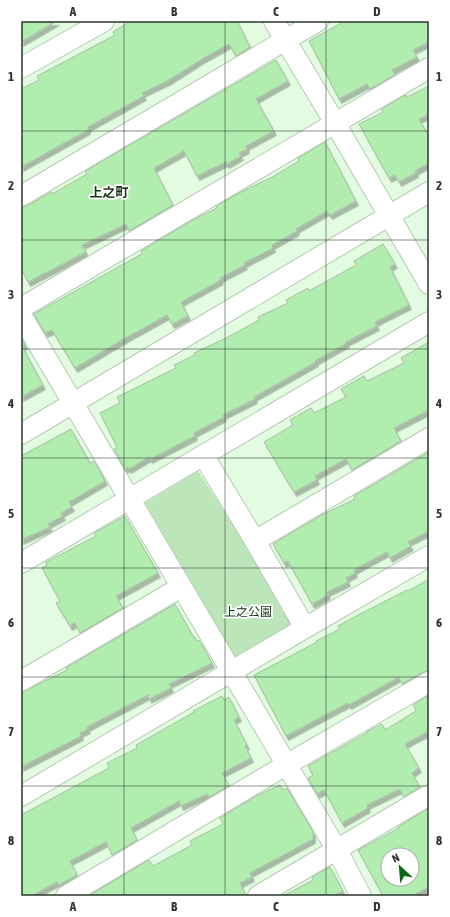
<svg xmlns="http://www.w3.org/2000/svg" width="450" height="917" font-family="'Asap Condensed','Noto Sans JP',sans-serif">
<style>
.green{fill:#bce6b9}
.building{fill:#b1edae;stroke:#a6bea4;fill-rule:evenodd;filter:url(#shadow)}
.lines{fill:none;stroke-linecap:round;stroke-linejoin:round}
.minor-casing{stroke:#b4ccb2;stroke-width:22}
.minor{stroke:#fff;stroke-width:20}
.grid{fill:none;stroke:#2c362c;stroke-width:1;stroke-opacity:0.55}
.labels{text-anchor:middle;stroke-width:3.5;stroke-linejoin:round;paint-order:stroke}
.park-label{font-size:12px;fill:#0b350c;stroke:#fff}
.neighbourhood-label{font-size:13px;font-weight:bold;fill:#1f321e;stroke:#fff}
.neatline{fill:none;stroke:#2c362c;stroke-width:1.5}
.grid-label{font-size:13px;text-anchor:middle;font-weight:bold;fill:#2c362c}
</style>
<defs>
<filter id="shadow"><feDropShadow dx="2.5" dy="4.5" stdDeviation="0" flood-color="#0004"/></filter>
</defs>
<rect width="100%" height="100%" fill="#e3fce1"/>
<polygon class="green" points="198,471 298,625 236,662 145,503"/>
<g class="building">
<polygon points="21,21 57,21 21,42"/>
<polygon points="131,21 237,21 250,47 236,56 229,44 202,59 169,80 142,93 144,96 88,127 88,130 21,167 21,89 39,80 37,76 60,64 115,35 113,32"/>
<polygon points="345,21 429,21 429,42 413,50 417,57 392,70 395,75 370,89 367,84 339,99 309,41"/>
<polygon points="276,60 288,81 256,99 274,131 246,146 247,149 239,153 241,156 227,164 226,162 197,176 184,151 154,168 173,205 129,231 126,224 82,245 86,252 28,282 21,268 21,208 27,206 51,192 52,194 87,174 85,171"/>
<polygon points="429,86 429,114 419,119 429,136 429,163 415,171 416,173 399,182 395,175 389,178 359,124 383,112 381,109 406,95 407,97"/>
<polygon points="325,142 356,201 330,215 327,211 296,229 297,231 272,245 273,248 244,263 245,265 220,278 221,280 181,302 188,316 172,324 167,315 122,340 75,368 52,330 45,333 34,314 138,256 142,254 141,251 189,222 217,208 216,206 241,192 272,177 299,161 298,158"/>
<polygon points="383,244 395,264 390,267 409,305 375,322 377,326 346,342 347,343 315,361 316,362 254,397 255,399 223,415 224,417 194,433 195,436 150,459 149,457 129,469 128,467 125,469 114,449 117,447 100,413 120,403 117,397 176,368 174,365 195,355 194,353 226,338 259,320 258,317 288,303 286,300 308,288 309,291 356,265 354,261"/>
<polygon points="21,338 25,345 22,346 43,385 21,397"/>
<polygon points="429,342 429,410 394,428 401,441 352,470 346,459 315,476 317,480 294,492 264,442 293,425 290,420 311,408 314,413 346,397 341,389 364,376 367,381 404,363 401,358"/>
<polygon points="71,429 90,463 94,461 105,481 69,502 72,507 61,513 63,516 48,524 50,527 21,540 21,456"/>
<polygon points="429,452 429,531 408,542 411,546 390,558 387,552 354,570 355,573 346,578 348,582 327,592 328,595 312,604 288,561 284,563 273,544 320,516 355,499 354,496"/>
<polygon points="125,516 158,573 116,596 123,608 80,633 75,623 70,626 56,603 60,601 42,568 47,565 46,562 96,536 94,533"/>
<polygon points="429,579 429,671 423,672 402,684 399,677 349,705 348,703 286,736 254,675 317,642 316,641 340,629 338,626 358,615 407,590 408,591"/>
<polygon points="175,604 194,638 195,637 197,641 199,640 212,663 169,684 171,688 149,699 148,695 87,727 88,729 80,733 81,736 21,767 21,693 67,670 66,668"/>
<polygon points="429,695 429,736 427,732 405,744 419,768 412,773 420,787 404,797 400,789 367,805 368,808 342,823 324,790 317,794 308,778 313,775 308,766 368,732 367,731 370,730 382,724 385,730 416,711 413,705"/>
<polygon points="222,696 224,700 229,697 239,717 234,720 247,745 245,746 251,758 222,773 229,786 209,797 207,794 181,806 179,801 131,828 137,840 112,855 106,842 70,861 77,875 59,885 57,882 31,896 21,896 21,815 109,768 107,763 137,748 136,745 194,712 193,711"/>
<polygon points="280,785 283,790 287,788 313,832 313,839 250,873 252,877 240,883 246,896 88,896 149,860 153,866 192,845 190,841 223,824 220,818 256,796"/>
<path d="M429 808V887L412 896H383L358 850 399 828 398 827ZM388 855H412V879H388Z"/>
<polygon points="330,867 343,891 333,896 283,896 313,880 312,877"/>
</g>
<g class="lines">
<g class="minor-casing">
<g id="minor">
<polyline points="274,21 335,123 429,284"/>
<polyline points="21,68 104,21"/>
<polyline points="21,196 318,21"/>
<polyline points="21,308 429,68"/>
<polyline points="21,315 337,850 361,896"/>
<polyline points="21,434 429,192"/>
<polyline points="203,455 255,541 305,628"/>
<polyline points="255,541 429,438"/>
<polyline points="21,563 429,322"/>
<polyline points="21,681 181,587"/>
<polyline points="21,796 305,628 429,556"/>
<polyline points="66,896 286,765 429,682"/>
<polyline points="258,896 429,795"/>
</g>
</g>
<use href="#minor" class="minor"/>
</g>
<path class="grid" d="M124 21V896M225 21V896M326 21V896M21 131H429M21 240H429M21 349H429M21 458H429M21 568H429M21 677H429M21 786H429"/>
<g class="labels">
<g class="park-label">
<text x="248" y="616">上之公園</text>
</g>
<g class="neighbourhood-label">
<text x="109" y="197">上之町</text>
</g>
</g>
<rect width="450" height="917" fill="none" stroke="#ffffff" stroke-width="44"/>
<g transform="translate(400 867) rotate(334)"><circle r="19" fill="#ffffff" stroke="#abafab"/>
<path d="M0-3L7 15L0 10L-7 15Z" fill="#0c6a13"/>
<text y="-6" font-size="11" font-weight="bold" text-anchor="middle" fill="#2c362c">N</text>
</g>
<rect x="22" y="22" width="406" height="873" class="neatline"/>
<g class="grid-label">
<text x="73" y="16">A</text>
<text x="174" y="16">B</text>
<text x="276" y="16">C</text>
<text x="377" y="16">D</text>
<text x="11" y="81">1</text>
<text x="439" y="81">1</text>
<text x="11" y="190">2</text>
<text x="439" y="190">2</text>
<text x="11" y="299">3</text>
<text x="439" y="299">3</text>
<text x="11" y="408">4</text>
<text x="439" y="408">4</text>
<text x="11" y="518">5</text>
<text x="439" y="518">5</text>
<text x="11" y="627">6</text>
<text x="439" y="627">6</text>
<text x="11" y="736">7</text>
<text x="439" y="736">7</text>
<text x="11" y="845">8</text>
<text x="439" y="845">8</text>
<text x="73" y="911">A</text>
<text x="174" y="911">B</text>
<text x="276" y="911">C</text>
<text x="377" y="911">D</text>
</g>
</svg>
